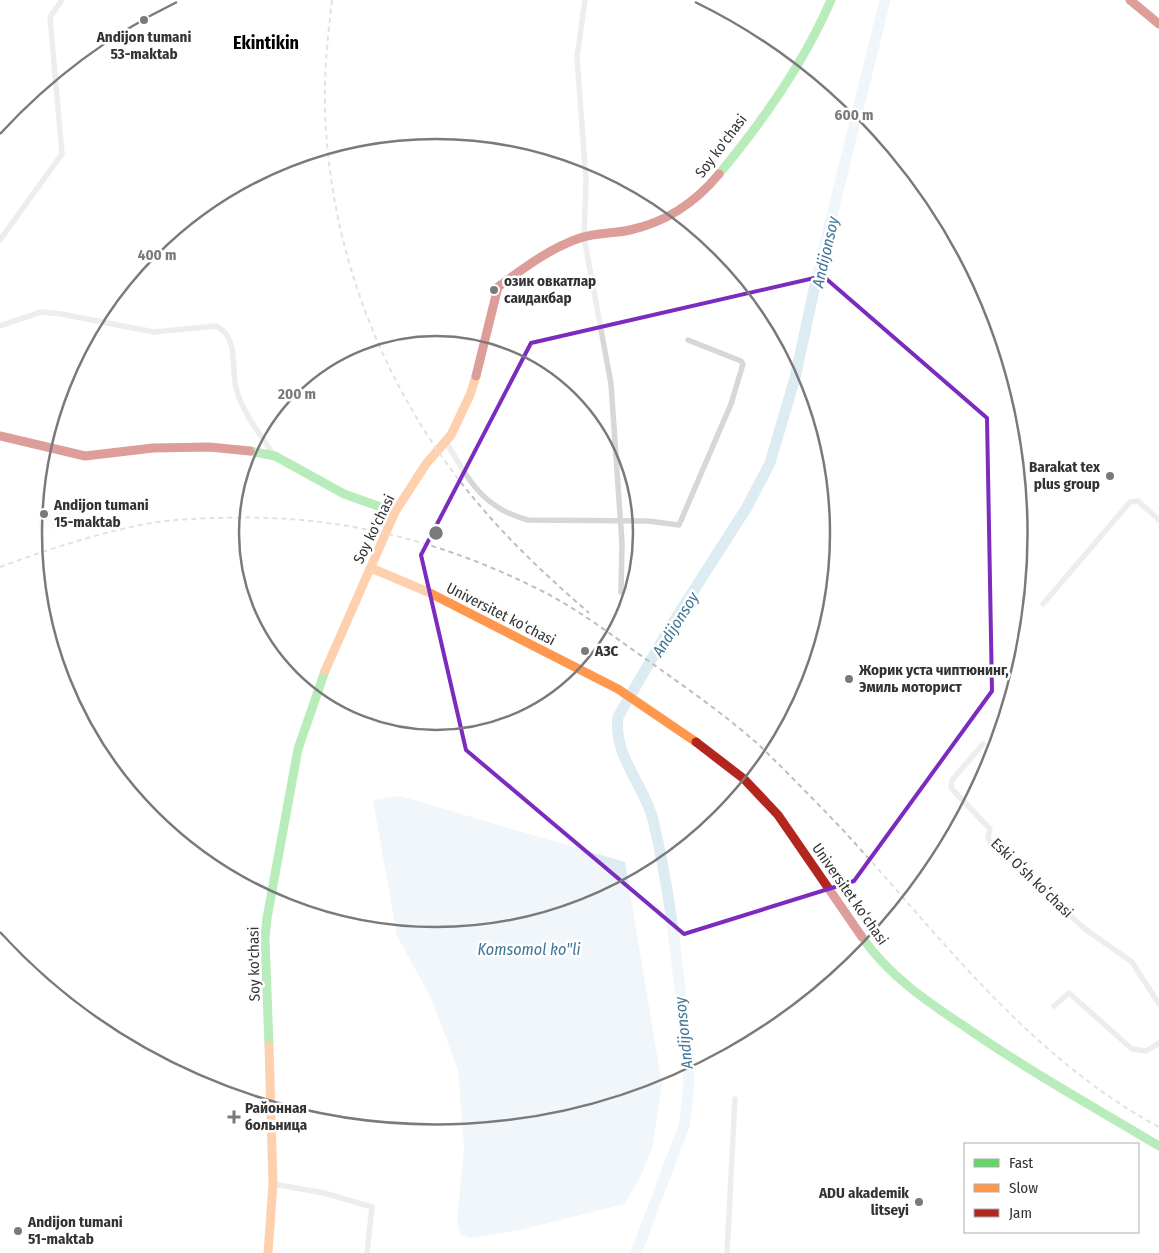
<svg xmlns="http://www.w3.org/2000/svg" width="1159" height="1253" font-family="'Fira Sans Condensed',sans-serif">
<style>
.green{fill:#f1f5ed}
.water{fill:#ddebf3}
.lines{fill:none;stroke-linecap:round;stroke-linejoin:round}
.river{stroke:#ddebf3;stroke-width:11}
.street{stroke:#d7d7d7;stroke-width:5.5}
.fast{stroke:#63d668;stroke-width:9}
.slow{stroke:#ff974d;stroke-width:9}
.jam{stroke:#b3261e;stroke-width:9}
.rail{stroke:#bebebe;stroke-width:2;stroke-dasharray:5 4;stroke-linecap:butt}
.marked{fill:none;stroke:#7b2cbf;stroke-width:4;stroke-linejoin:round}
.ring{fill:none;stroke:#7a7a7a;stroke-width:2.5}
.poi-dot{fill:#7a7a7a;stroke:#fff;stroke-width:2}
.labels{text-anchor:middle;stroke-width:5;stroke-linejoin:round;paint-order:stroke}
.poi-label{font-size:15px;font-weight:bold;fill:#333;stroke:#fff;text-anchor:start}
.street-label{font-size:15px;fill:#333;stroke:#fff}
.water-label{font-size:16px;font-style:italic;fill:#3f7597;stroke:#fff}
.quarter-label{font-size:18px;font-weight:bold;fill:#000;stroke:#fff}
.centre{fill:#7a7a7a;stroke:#fff;stroke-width:2.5}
.ring-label{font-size:15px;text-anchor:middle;font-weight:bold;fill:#7a7a7a;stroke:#fff;stroke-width:5;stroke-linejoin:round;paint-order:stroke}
</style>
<rect width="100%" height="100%" fill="#fff"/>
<polygon class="green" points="70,510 72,526 40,530 38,514"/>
<polygon class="water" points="400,796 625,862 662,1085 652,1148 641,1176 624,1204 520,1230 472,1238 461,1235 457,1222 464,1147 458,1070 431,998 397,936 373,800"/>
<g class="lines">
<path class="river" d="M636 1253 684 1126 688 1097 689 1069C679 987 673 901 653 820 644 784 613 756 618 717L669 629 747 507 770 463 795 378 817 276 885 0"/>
<g class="street">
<polyline points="585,0 577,57 586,181 584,237 611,384 622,543 621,592"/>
<polyline points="0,240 62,154 50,17 62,0"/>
<path d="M0 326 41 312 61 314 154 332 216 326C239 337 231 366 236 388 242 412 261 435 274 456"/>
<path d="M446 442C469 480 482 508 528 520L648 521 679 525 731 404 743 364 741 361 688 340"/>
<polyline points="1043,604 1130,502 1138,501 1159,520"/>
<polyline points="983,744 952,780 951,788 990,829 988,838 990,842 1085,929 1132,962 1159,1004"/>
<polyline points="1054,1006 1069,993 1132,1049 1146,1051 1159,1043"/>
<polyline points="273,1184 324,1193 372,1207 367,1253"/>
<polyline points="727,1253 735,1099"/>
</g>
<g class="fast">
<path d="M719 174C763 121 804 63 831 0"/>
<polyline points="250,451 275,456 344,494 395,512"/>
<path d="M862 937C888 975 926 1001 964 1026 1027 1070 1094 1107 1159 1146"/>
<polyline points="269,1046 265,938 267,918 298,749 325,671"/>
</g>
<g class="slow">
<polyline points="371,568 428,592 618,689 696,742"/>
<polyline points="325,671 395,512 426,464 451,435 470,395 476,376"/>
<polyline points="268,1253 273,1184 269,1046"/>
</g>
<g class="jam">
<polyline points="1130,0 1159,24"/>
<path d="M476 376 498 287C524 268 550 248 580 238 596 232 613 234 630 230 667 222 695 203 719 174"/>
<polyline points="0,436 85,456 153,448 209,447 250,451"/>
<polyline points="696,742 744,779 778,815 862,937"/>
</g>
<g class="rail">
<path d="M332 0C328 35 324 70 325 106 328 249 384 392 476 501 510 542 550 579 589 613"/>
<path d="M0 567C46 550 92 535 140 525 167 520 195 518 223 518 337 514 442 540 544 592 579 610 610 634 643 657 682 685 723 713 759 745 787 772 815 801 842 829 940 936 1029 1057 1159 1127"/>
</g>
</g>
<path d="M0 0H1159V1253H0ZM823 276 987 418 992 691 854 881 684 934 466 750 421 555 531 343Z" fill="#fff" fill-opacity=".55" fill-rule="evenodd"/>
<path class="marked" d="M823 276 987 418 992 691 854 881 684 934 466 750 421 555 531 343Z"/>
<g class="ring">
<circle cx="436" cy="533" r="197"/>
<circle cx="436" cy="533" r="394"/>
<path d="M0 134A591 591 0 0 1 177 2M695 2A591 591 0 1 1 0 932"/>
</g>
<g class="poi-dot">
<circle cx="144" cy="20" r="5"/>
<circle cx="494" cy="290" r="5"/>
<circle cx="1110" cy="476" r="5"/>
<circle cx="44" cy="514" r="5"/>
<circle cx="585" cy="651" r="5"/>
<circle cx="849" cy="679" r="5"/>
<path d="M231.5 1109.5h5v5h5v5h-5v5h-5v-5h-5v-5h5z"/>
<circle cx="919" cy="1202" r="5"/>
<circle cx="18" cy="1231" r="5"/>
</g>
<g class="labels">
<g class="poi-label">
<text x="144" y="42" text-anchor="middle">Andijon tumani<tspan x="144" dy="17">53-maktab</tspan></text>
<text x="504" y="286">озик овкатлар<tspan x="504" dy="17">саидакбар</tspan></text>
<text x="1100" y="472" text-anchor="end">Barakat tex<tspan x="1100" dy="17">plus group</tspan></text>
<text x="54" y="510">Andijon tumani<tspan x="54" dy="17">15-maktab</tspan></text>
<text x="595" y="656">АЗС</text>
<text x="859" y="675">Жорик уста чиптюнинг,<tspan x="859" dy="17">Эмиль моторист</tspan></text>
<text x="245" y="1113">Районная<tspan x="245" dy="17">больница</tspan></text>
<text x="909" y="1198" text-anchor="end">ADU akademik<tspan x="909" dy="17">litseyi</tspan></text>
<text x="28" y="1227">Andijon tumani<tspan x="28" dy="17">51-maktab</tspan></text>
</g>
<g class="street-label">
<text transform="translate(721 146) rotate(-53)" y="5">Soy ko'chasi</text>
<text transform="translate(374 529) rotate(-64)" y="5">Soy ko'chasi</text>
<text transform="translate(501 614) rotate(27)" y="5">Universitet kо‘chasi</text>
<text transform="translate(1032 878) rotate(44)" y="5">Eski Oʻsh koʻchasi</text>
<text transform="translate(850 894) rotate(55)" y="5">Universitet kо‘chasi</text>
<text transform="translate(254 964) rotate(-91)" y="5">Soy ko'chasi</text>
</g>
<g class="water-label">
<text transform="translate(825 252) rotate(-77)" y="6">Andijonsoy</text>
<text transform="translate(675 624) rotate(-58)" y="6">Andijonsoy</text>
<text x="529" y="955">Komsomol ko"li</text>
<text transform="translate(683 1033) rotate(-96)" y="6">Andijonsoy</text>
</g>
<g class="quarter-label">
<text x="266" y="49">Ekintikin</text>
</g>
</g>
<circle cx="436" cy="533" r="8" class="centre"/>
<g class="ring-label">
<text x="854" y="120">600 m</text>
<text x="157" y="260">400 m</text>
<text x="297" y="399">200 m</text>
</g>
<rect x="964" y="1143" width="175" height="90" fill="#ffffff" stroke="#adadad"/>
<rect x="974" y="1159" width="25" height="8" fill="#63d668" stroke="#adadad"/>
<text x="1009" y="1168" font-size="15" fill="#333333">Fast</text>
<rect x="974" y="1184" width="25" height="8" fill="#ff974d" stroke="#adadad"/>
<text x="1009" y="1193" font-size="15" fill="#333333">Slow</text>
<rect x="974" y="1209" width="25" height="8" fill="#b3261e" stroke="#adadad"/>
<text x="1009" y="1218" font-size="15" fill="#333333">Jam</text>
</svg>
